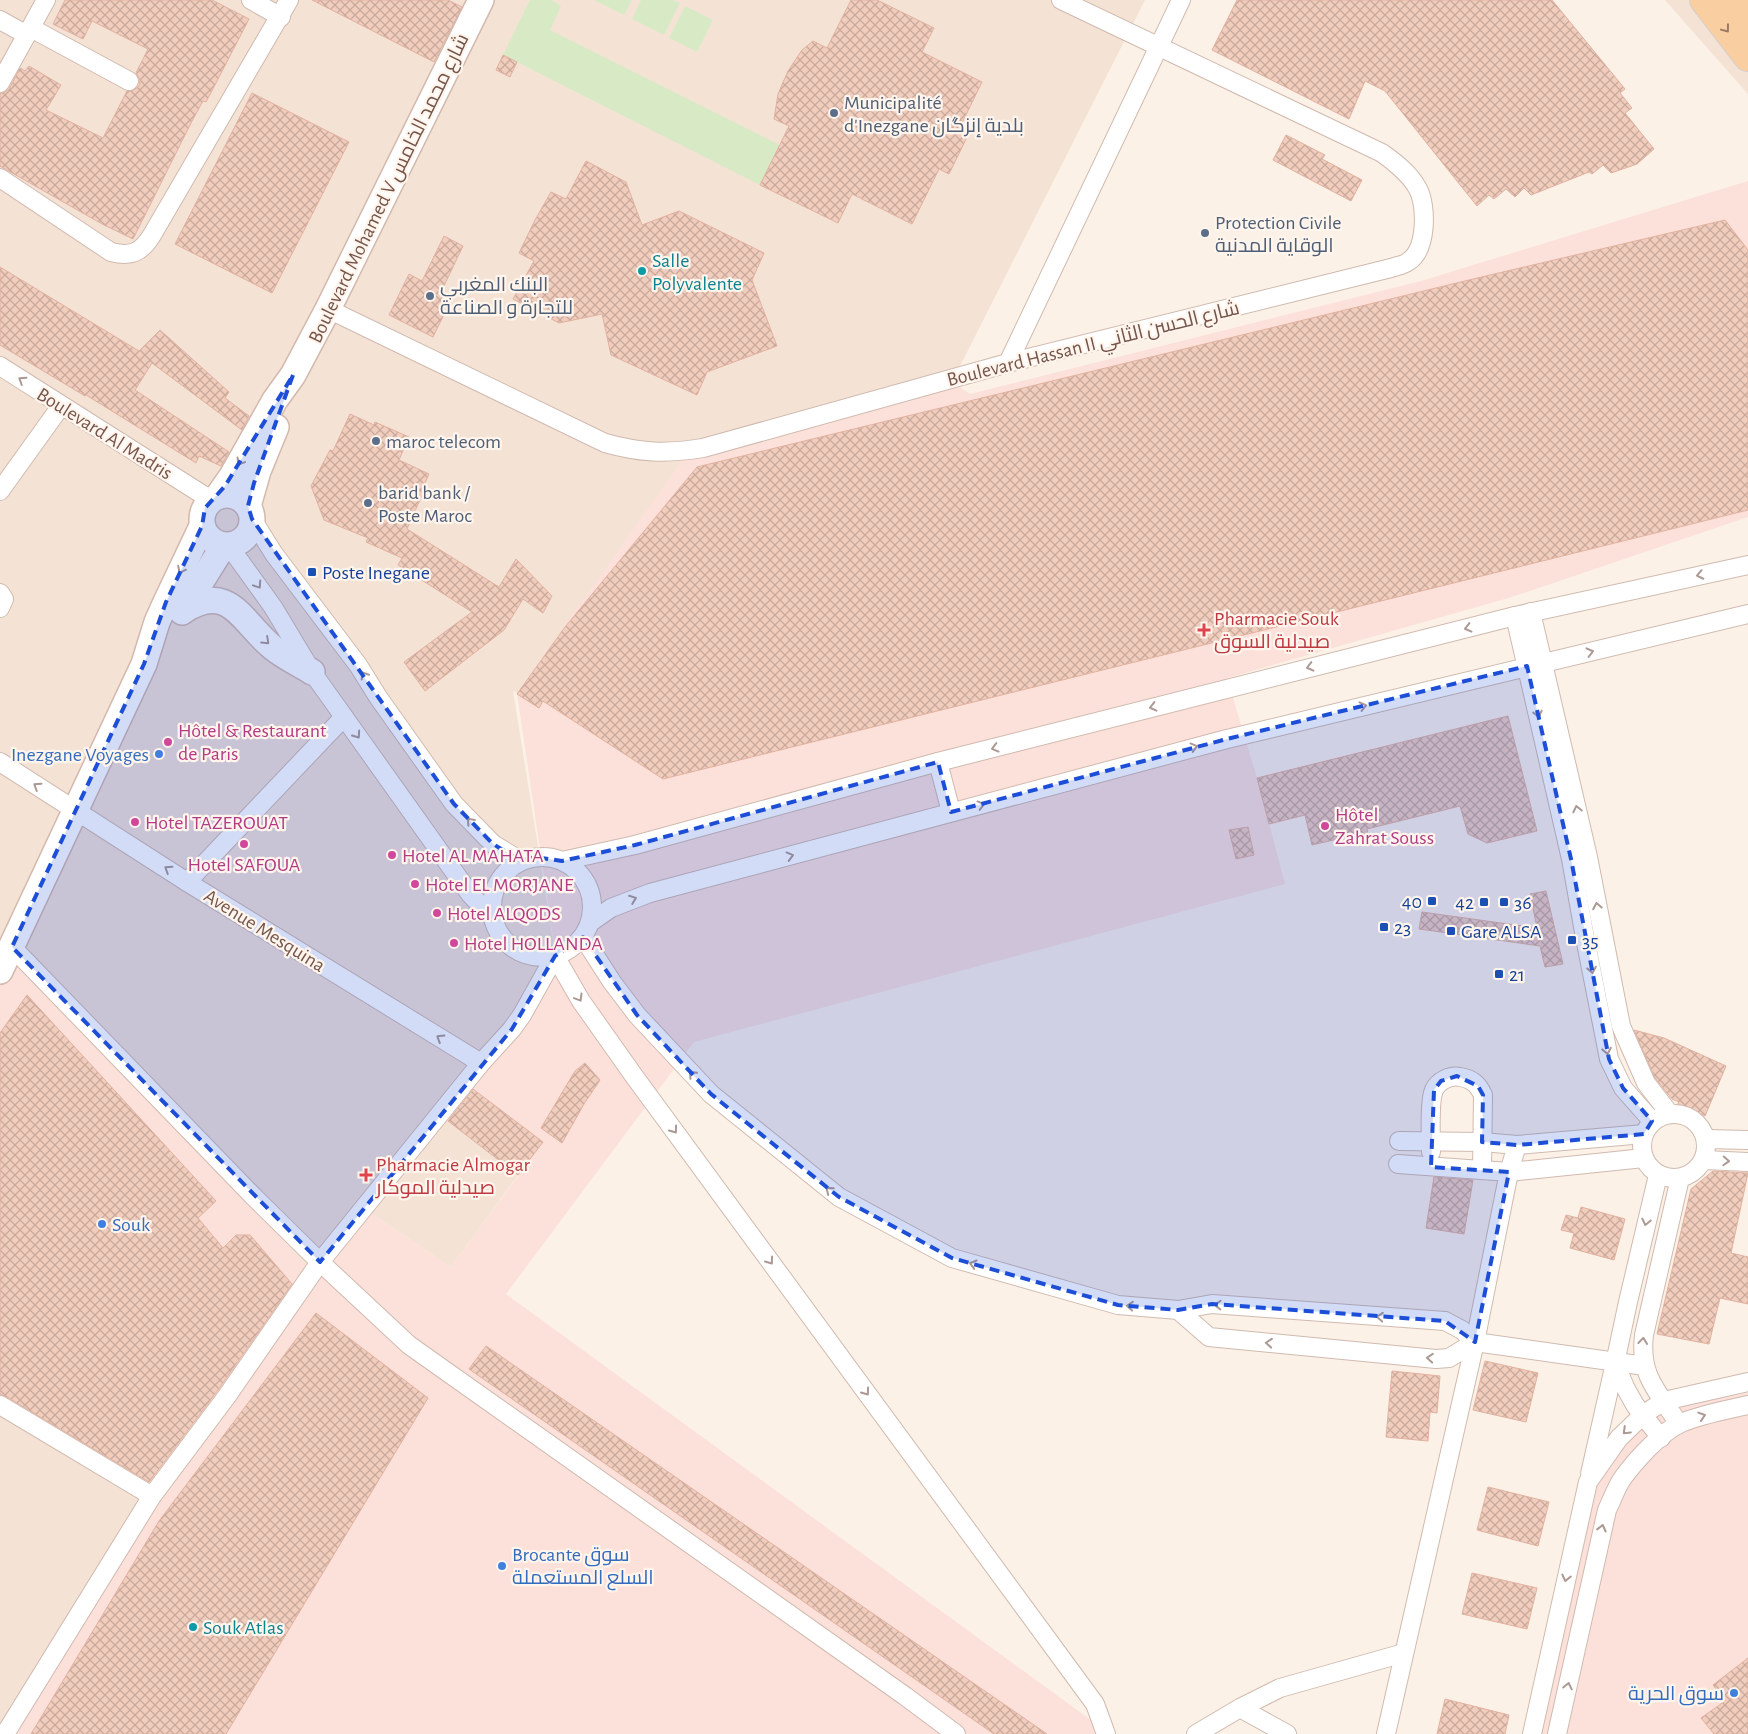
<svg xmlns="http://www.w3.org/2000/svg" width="1748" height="1734" font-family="'Alegreya Sans',Cairo,sans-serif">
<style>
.residential{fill:#f4e2d5}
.commercial{fill:#fce0da}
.green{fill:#d8eac5}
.building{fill:url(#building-cross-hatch);stroke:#e3b19f}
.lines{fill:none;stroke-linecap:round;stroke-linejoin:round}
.street-casing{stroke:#d0baaf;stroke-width:20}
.secondary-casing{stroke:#d3b9ad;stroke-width:28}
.primary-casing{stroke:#d8cfcd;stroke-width:30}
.street{stroke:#fff;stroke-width:18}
.secondary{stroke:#fff;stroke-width:25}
.primary{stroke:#f9cea0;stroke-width:28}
.oneway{stroke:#9d7964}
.oneway2{stroke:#ac9993}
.marked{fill:#1d4ed8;fill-opacity:0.2;stroke:#1d4ed8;stroke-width:4;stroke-dasharray:10 6;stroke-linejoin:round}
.service-dot{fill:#5c6f8a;stroke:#fff5ec;stroke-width:2}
.culture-dot{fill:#0f9aa8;stroke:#fff5ec;stroke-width:2}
.transit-dot{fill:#1a4fb4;stroke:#fff5ec;stroke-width:2}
.health-dot{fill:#e0444e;stroke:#fff5ec;stroke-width:2}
.hotel-dot{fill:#d1479c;stroke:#fff5ec;stroke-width:2}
.shop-dot{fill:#3f7fe0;stroke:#fff5ec;stroke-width:2}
.labels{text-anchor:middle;stroke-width:4.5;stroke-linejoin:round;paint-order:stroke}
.service-label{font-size:20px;fill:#4e5e75;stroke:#fff5ec;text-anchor:start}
.street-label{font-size:20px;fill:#75554b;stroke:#fff5ec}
.culture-label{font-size:20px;fill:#0d838f;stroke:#fff5ec;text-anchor:start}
.transit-label{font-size:20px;fill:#164399;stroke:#fff5ec;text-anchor:start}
.health-label{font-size:20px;fill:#be3a42;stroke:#fff5ec;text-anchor:start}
.hotel-label{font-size:20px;fill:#b23c85;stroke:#fff5ec;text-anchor:start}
.shop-label{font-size:20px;fill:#366cbe;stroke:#fff5ec;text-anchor:end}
</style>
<defs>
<pattern id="building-cross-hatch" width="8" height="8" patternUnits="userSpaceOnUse" patternTransform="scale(1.25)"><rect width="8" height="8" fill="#f1cdbe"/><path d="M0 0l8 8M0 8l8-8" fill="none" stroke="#c8a99c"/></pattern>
</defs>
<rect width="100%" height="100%" fill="#fcf1e6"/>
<g class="residential">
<polygon points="0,0 1145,0 952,382 517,693 513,691 558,971 448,1121 518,1175 451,1267 365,1209 319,1280 246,1198 0,971"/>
<polygon points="1665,0 1748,0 1748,94"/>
<polygon points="0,1409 150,1504 0,1734"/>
</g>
<g class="commercial">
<polygon points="1748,181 1748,517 1512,597 1227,678 1257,778 1285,884 694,1042 506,1294 1110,1734 12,1734 150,1504 0,1409 0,972 12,947 246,1198 319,1280 365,1209 451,1267 543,1142 472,1089 558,971 517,693 688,452 952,382 970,394 1421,281"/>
<polygon points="1748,1393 1748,1734 1529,1734 1594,1489 1622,1442 1647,1412"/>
</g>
<g class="green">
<polygon points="530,0 552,0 561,6 550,30 780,145 760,185 503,55"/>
<polygon points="594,0 632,0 624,15"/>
<polygon points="641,0 673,0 680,3 664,35 632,19"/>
<polygon points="685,6 713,20 697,52 669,38"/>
</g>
<g class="building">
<polygon points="65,0 212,0 249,19 216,83 206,102 203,101 192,121 133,239 102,224 0,166 0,94 5,92 9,89 20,68 25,71 29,66 61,85 46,110 103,138 127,91 134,90 139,86 140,80 136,73 148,49 92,21 83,39 53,24"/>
<polygon points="312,0 448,0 462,7 434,62"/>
<polygon points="851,0 877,0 934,28 922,52 982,82 961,125 971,129 949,174 939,169 912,224 852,194 838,223 760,185 789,126 774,119 778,94 788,71 802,50 813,41 827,48"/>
<polygon points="1237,0 1552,0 1625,89 1620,93 1632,108 1625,113 1654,149 1637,164 1611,173 1603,165 1592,174 1589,172 1531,195 1524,188 1515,197 1506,189 1494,199 1489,195 1477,206 1385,91 1365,81 1349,119 1212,50"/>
<polygon points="503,55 517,62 510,77 496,70"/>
<polygon points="252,93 349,142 272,293 175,244"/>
<polygon points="1286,135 1325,155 1322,159 1362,180 1351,201 1273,160"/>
<polygon points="586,161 626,182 642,225 679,211 764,253 752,280 777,346 707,372 697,395 611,355 602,314 559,323 513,299 534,261 519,253 535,220 551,192 566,199"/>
<polygon points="1725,220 1748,250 1748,510 663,779 543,701 539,708 517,694 565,627 697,467 1473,279"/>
<polygon points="444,236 463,246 441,292 452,298 433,337 389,315 409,274 422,281"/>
<polygon points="0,267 139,351 160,330 229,392 225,398 249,416 242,430 152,363 135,390 229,452 221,466 199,456 196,463 86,395 85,396 0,345"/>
<polygon points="350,414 374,425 375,422 409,437 399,460 429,474 421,492 423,493 407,529 499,587 516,559 552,596 543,613 523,599 504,630 425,691 404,662 472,612 398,565 402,558 366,542 368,538 324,520 311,486 330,450 333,451"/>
<polygon points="1508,716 1537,831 1487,843 1468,834 1460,806 1367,829 1369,840 1348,846 1346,837 1312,845 1305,815 1269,824 1257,778"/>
<polygon points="1248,827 1254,855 1236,859 1229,830"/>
<polygon points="1546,891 1563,964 1545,967 1540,946 1419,929 1422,912 1537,928 1530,894"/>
<polygon points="27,995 216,1201 198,1218 223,1248 236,1235 250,1235 292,1284 218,1390 149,1482 5,1396 0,1394 0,1033"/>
<polygon points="1634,1030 1664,1038 1726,1066 1705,1116 1701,1114 1701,1116 1677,1105 1679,1102 1672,1099 1655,1078"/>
<polygon points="585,1063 600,1080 584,1104 562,1143 541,1128 575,1071"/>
<polygon points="473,1089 543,1142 518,1175 448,1121"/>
<polygon points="1713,1171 1748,1173 1731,1253 1748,1257 1748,1304 1720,1298 1709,1344 1657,1334 1691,1189"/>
<polygon points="1434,1177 1473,1180 1464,1234 1426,1228"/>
<polygon points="1581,1207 1625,1219 1614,1260 1570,1248 1574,1233 1561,1230 1566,1215 1578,1218"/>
<polygon points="316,1313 428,1398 226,1734 31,1734 159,1521"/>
<polygon points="486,1346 1047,1734 994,1734 469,1369"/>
<polygon points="1485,1361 1538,1373 1526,1422 1473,1410"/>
<polygon points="1392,1371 1440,1376 1437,1413 1430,1412 1428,1441 1386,1437"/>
<polygon points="1488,1487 1549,1502 1538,1546 1477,1530"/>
<polygon points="1472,1573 1537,1588 1527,1629 1462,1614"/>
<polygon points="1748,1658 1748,1734 1714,1734 1701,1718 1725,1701 1713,1685"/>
<polygon points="1445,1699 1509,1715 1505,1734 1437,1734"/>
</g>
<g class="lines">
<g class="street-casing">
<g id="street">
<polyline points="251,0 281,17"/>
<polyline points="0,20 27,35"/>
<polyline points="31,28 129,81"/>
<polyline points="0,83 46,0"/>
<path d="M0 178 111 252C131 257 141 253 152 235L289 0"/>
<path d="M328 309 605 443C641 453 666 454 703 448L1008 363 1391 268C1396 266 1405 265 1409 261 1427 249 1427 206 1418 189 1410 174 1396 163 1382 153L1061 0"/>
<polyline points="1008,363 1181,0"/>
<polyline points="0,366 211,500"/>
<polyline points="0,491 61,406"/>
<polyline points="252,519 274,554 358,665 378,697 454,804 493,844 521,861"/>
<polyline points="229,546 273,607 312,672 470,894 493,918"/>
<polyline points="0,593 4,599 0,608"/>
<polyline points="1531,612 1588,857 1621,1026 1646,1083 1669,1113"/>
<polyline points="1515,616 1571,859 1585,938 1609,1059 1623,1088 1652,1121"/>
<polyline points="0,762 187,882 481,1063"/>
<polyline points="938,762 951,812"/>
<circle cx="542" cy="907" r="50"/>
<polyline points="562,861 635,845 938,762 1515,616 1748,565"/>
<polyline points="187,882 344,717"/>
<polyline points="591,922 611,908 650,893 1227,739 1748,614"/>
<polyline points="583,937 612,982 637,1015 711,1094 839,1197 952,1258 1118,1305 1178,1310 1212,1304 1445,1321 1462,1330 1475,1342 1645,1366"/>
<polyline points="12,947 254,1197 320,1262 409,1345 905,1696 956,1734"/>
<polyline points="555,956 581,1001 634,1076 1095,1704 1106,1734"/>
<circle cx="1674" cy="1146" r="32"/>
<polyline points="1706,1139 1748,1140"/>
<polyline points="1399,1141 1482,1142 1517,1145 1644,1134"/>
<path d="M1431 1152C1431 1138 1429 1101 1434 1090 1438 1081 1450 1075 1460 1077 1472 1079 1478 1084 1483 1095L1482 1170"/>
<polyline points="1704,1160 1748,1162"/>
<polyline points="1398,1164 1509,1172 1644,1158"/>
<polyline points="1658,1175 1628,1302 1615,1363 1625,1387 1635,1405 1661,1438"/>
<polyline points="1178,1310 1209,1337 1436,1359 1449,1358 1475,1342"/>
<polyline points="0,1405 152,1496"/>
<path d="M1679 1424C1658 1392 1639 1376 1644 1335L1680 1178"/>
<polyline points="1590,1474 1615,1363"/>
<polyline points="1240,1708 1287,1734"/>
<polyline points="5,1734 152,1496 227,1396 320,1262 481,1063 512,1029 522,1015 555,956"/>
<polyline points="1196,1734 1240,1708 1280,1688 1404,1653"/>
<polyline points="1386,1734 1475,1342 1509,1172 1517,1145"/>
<polyline points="1532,1734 1588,1482 1619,1438 1644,1414 1664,1401 1748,1382"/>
<path d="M1557 1734 1607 1510C1612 1500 1616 1488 1622 1479 1635 1461 1661 1432 1681 1423 1702 1414 1726 1410 1748 1405"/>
</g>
</g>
<g class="secondary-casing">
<g id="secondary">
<circle cx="227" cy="520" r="25"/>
<polyline points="218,496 232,476 275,400 293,375 328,309 481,0"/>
<polyline points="248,506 258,471 276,427"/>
<path d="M183 611C229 581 241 621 272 647 284 657 299 664 312 672"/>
<polyline points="182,612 224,545"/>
<polyline points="0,971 144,664 157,622 166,602 202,526"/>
</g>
</g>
<g class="primary-casing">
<g id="primary">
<polyline points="1704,0 1748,57"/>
<polyline points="1732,0 1748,20"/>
</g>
</g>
<use href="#street" class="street"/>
<use href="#secondary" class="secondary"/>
<use href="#primary" class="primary"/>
</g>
<defs><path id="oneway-chevron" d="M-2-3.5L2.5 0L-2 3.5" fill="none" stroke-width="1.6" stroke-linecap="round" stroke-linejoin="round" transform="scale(1.25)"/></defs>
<use class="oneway" href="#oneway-chevron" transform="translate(1726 29) rotate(53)"/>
<g class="oneway2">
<use href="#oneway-chevron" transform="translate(22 380) rotate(-147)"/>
<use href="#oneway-chevron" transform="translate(240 462) rotate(121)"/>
<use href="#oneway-chevron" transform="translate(181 570) rotate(116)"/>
<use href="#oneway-chevron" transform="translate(1700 575) rotate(168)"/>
<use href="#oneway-chevron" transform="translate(258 585) rotate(56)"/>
<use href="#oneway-chevron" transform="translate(1468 628) rotate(166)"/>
<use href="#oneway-chevron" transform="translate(266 641) rotate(43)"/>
<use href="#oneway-chevron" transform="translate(1590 652) rotate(-14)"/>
<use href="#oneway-chevron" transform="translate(1310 667) rotate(166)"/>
<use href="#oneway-chevron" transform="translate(364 675) rotate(-123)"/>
<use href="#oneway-chevron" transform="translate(1363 706) rotate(-14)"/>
<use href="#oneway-chevron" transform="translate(1153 707) rotate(166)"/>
<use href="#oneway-chevron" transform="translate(1538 714) rotate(77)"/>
<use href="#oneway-chevron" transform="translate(357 735) rotate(55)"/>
<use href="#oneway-chevron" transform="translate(1194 747) rotate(-15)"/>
<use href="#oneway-chevron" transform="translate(995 748) rotate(165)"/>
<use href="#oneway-chevron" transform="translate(37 786) rotate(-147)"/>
<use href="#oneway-chevron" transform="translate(981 805) rotate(-15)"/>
<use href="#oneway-chevron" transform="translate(1577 809) rotate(-103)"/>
<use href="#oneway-chevron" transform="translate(470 821) rotate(-132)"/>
<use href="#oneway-chevron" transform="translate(790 856) rotate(-15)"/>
<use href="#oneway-chevron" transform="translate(168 869) rotate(-147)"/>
<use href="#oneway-chevron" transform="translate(633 899) rotate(-21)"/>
<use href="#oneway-chevron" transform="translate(1597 906) rotate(-101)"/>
<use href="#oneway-chevron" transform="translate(1592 970) rotate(79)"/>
<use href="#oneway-chevron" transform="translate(579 998) rotate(59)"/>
<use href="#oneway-chevron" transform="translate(440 1038) rotate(-148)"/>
<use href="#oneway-chevron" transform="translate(1607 1051) rotate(79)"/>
<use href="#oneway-chevron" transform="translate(692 1074) rotate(-133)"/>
<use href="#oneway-chevron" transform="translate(674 1130) rotate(54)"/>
<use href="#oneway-chevron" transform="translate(1726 1161) rotate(3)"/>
<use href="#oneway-chevron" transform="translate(829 1190) rotate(-141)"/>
<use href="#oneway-chevron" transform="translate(1646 1222) rotate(103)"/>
<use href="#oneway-chevron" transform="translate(770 1261) rotate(54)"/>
<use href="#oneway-chevron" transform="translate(973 1264) rotate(-164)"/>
<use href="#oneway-chevron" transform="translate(1218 1305) rotate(-178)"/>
<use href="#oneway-chevron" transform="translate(1130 1306) rotate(-175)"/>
<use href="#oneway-chevron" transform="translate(1380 1317) rotate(-176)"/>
<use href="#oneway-chevron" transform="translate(1643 1341) rotate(-84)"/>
<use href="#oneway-chevron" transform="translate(1269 1343) rotate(-175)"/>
<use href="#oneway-chevron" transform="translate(1430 1358) rotate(-176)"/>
<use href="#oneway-chevron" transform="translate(866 1392) rotate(54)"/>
<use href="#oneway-chevron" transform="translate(1702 1416) rotate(-18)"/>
<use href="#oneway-chevron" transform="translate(1626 1431) rotate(136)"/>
<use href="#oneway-chevron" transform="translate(1602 1528) rotate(-76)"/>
<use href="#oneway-chevron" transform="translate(1566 1578) rotate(103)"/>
<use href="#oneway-chevron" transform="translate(1568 1686) rotate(-78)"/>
</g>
<path class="marked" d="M293 375 254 483 248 506 252 519 454 804 493 844 521 861 535 857 562 861 635 845 938 762 951 812 1227 739 1527 666 1571 859 1609 1059 1623 1088 1652 1121 1644 1134 1517 1145 1482 1142 1483 1095 1478 1086 1457 1076 1441 1081 1434 1090 1431 1167 1509 1172 1475 1342 1445 1321 1212 1304 1178 1310 1118 1305 952 1258 839 1197 711 1094 637 1015 583 937 555 956 512 1029 320 1262 12 947 144 664 166 602 202 526 205 508 225 486Z"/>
<g class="service-dot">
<circle cx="834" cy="113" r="5"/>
<circle cx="1205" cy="233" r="5"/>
<circle cx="430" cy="296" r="5"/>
<circle cx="376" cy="441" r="5"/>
<circle cx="368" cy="503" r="5"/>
</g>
<g class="culture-dot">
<circle cx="642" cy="271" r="5"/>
<circle cx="193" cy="1627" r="5"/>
</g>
<g class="transit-dot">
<rect x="307" y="567" width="10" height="10" rx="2.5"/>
<rect x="1427" y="896" width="10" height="10" rx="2.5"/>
<rect x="1479" y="897" width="10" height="10" rx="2.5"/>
<rect x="1499" y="897" width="10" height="10" rx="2.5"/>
<rect x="1379" y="922" width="10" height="10" rx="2.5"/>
<rect x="1446" y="926" width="10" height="10" rx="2.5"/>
<rect x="1567" y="935" width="10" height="10" rx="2.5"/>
<rect x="1494" y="969" width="10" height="10" rx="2.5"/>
</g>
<g class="health-dot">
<path d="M1201.5 622.5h5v5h5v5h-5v5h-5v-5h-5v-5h5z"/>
<path d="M363.5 1167.5h5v5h5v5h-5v5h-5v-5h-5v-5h5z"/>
</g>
<g class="hotel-dot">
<circle cx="168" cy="742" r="5"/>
<circle cx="135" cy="822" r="5"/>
<circle cx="1325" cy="826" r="5"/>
<circle cx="244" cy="844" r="5"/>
<circle cx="392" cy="855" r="5"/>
<circle cx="415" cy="884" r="5"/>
<circle cx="437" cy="913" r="5"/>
<circle cx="454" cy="943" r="5"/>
</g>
<g class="shop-dot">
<circle cx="159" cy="754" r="5"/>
<circle cx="102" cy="1224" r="5"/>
<circle cx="502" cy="1566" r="5"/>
<circle cx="1734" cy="1693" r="5"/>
</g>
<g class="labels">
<g class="service-label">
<text x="844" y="109">Municipalité<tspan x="844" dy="23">d'Inezgane بلدية إنزگان</tspan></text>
<text x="1215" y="229">Protection Civile<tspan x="1215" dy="23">الوقاية المدنية</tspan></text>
<text x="440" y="291">البنك المغربي<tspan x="440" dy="23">للتجارة و الصناعة</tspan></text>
<text x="386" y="448">maroc telecom</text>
<text x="378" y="499">barid bank /<tspan x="378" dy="23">Poste Maroc</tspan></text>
</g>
<g class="street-label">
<text transform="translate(388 188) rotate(-64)" y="7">Boulevard Mohamed V شارع محمد الخامس</text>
<text transform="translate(1093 343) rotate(-14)" y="7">Boulevard Hassan II شارع الحسن الثاني</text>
<text transform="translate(105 433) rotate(32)" y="7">Boulevard Al Madris</text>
<text transform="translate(265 930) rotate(32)" y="7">Avenue Mesquina</text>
</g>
<g class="culture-label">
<text x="652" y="267">Salle<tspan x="652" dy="23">Polyvalente</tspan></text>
<text x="203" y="1634">Souk Atlas</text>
</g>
<g class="transit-label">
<text x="322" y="579">Poste Inegane</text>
<text x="1422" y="908" text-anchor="end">40</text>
<text x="1474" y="909" text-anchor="end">42</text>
<text x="1514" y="909">36</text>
<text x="1394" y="934">23</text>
<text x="1461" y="938">Gare ALSA</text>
<text x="1582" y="947">35</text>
<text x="1509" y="981">21</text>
</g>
<g class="health-label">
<text x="1214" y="625">Pharmacie Souk<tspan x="1214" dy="23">صيدلية السوق</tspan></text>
<text x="376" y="1171">Pharmacie Almogar<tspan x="376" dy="23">صيدلية الموكار</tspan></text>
</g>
<g class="hotel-label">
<text x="178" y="737">Hôtel &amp; Restaurant<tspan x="178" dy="23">de Paris</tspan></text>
<text x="1335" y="821">Hôtel<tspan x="1335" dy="23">Zahrat Souss</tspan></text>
<text x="145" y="829">Hotel TAZEROUAT</text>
<text x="402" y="862">Hotel AL MAHATA</text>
<text x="244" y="871" text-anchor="middle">Hotel SAFOUA</text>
<text x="425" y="891">Hotel EL MORJANE</text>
<text x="447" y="920">Hotel ALQODS</text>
<text x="464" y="950">Hotel HOLLANDA</text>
</g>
<g class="shop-label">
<text x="149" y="761">Inezgane Voyages</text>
<text x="112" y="1231" text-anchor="start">Souk</text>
<text x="512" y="1561" text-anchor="start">Brocante سوق<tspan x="512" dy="23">السلع المستعملة</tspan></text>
<text x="1724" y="1700">سوق الحرية</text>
</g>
</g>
</svg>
